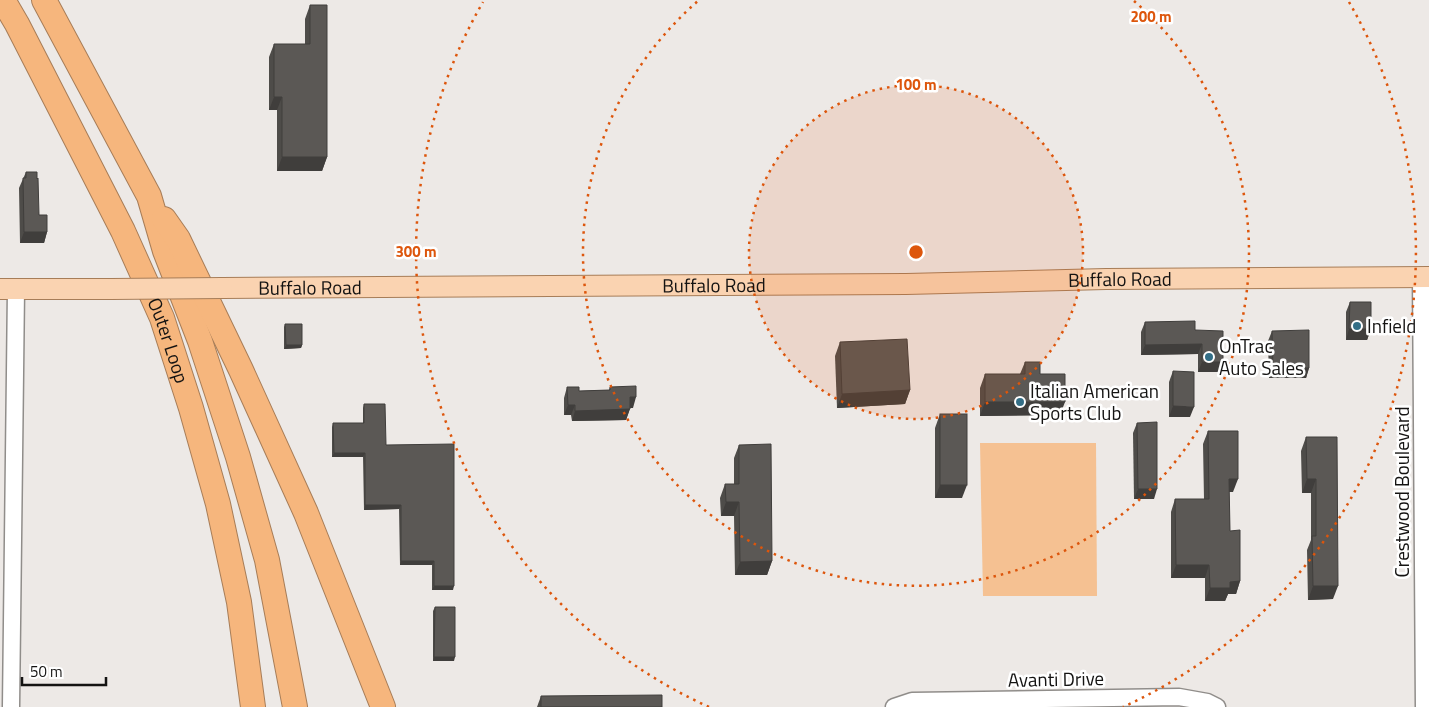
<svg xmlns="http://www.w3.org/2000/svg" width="1429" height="707" font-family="'Titillium Web',sans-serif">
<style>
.green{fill:#f5c192}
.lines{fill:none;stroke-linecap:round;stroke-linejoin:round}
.minor-casing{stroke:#908d8a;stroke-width:19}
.major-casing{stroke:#a77d58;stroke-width:22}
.highway-casing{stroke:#a77d58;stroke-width:26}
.minor{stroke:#fff;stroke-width:16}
.major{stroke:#fad3b1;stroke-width:20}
.highway{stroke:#f6b67d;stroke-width:24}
.major-bridge-casing{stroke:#a77d58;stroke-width:22;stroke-linecap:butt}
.major-bridge{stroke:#fad3b1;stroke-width:20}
.wall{fill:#4e4c49}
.shaded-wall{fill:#403e3c}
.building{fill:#5b5855;stroke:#403e3c}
.ring{fill:none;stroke:#dd560c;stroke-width:2.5;stroke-dasharray:2.5 5}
.poi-dot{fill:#336e86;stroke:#fff;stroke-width:2}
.labels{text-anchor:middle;stroke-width:5;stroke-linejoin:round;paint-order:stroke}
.street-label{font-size:19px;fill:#141312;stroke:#fff}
.poi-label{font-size:19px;fill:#141312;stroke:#fff;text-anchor:start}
.centre{fill:#dd560c;stroke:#fff;stroke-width:2.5}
.ring-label{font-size:15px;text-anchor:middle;font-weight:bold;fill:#dd560c;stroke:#fff;stroke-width:5;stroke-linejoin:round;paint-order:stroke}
</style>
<rect width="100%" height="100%" fill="#ede9e6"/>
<polygon class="green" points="980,443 1096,443 1097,596 983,596"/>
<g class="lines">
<g class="minor-casing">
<g id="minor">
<polyline points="1421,277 1424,707"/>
<polyline points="11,707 16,289"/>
<polyline points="894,707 912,701 1179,697 1207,702 1217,707"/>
</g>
</g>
<g class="major-casing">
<g id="major">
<path id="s1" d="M222 288 906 284 1106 279 1429 277"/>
<polyline points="0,289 112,289"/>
</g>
</g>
<g class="highway-casing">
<g id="highway">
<path id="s2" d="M3 0 17 24 123 231 162 318 191 408 218 504 239 602 253 707"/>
<polyline points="44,0 149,196 165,251 200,341 238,457 267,560 295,707"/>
<polyline points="164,219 178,239 241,370 306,513 383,707"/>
</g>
</g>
<use href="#minor" class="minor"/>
<use href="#major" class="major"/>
<use href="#highway" class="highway"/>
<g class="major-bridge-casing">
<polyline id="major-bridge" points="112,289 222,288"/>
</g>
<use href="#major-bridge" class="major-bridge"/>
</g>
<g class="wall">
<polygon points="310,5 327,157 322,171 277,171 277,110 269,110 269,57 274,44 305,44 305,19"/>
<polygon points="26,172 39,215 47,232 44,243 20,243 19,188"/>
<polygon points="1350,302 1371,329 1367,340 1346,340 1346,312"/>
<polygon points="1145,322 1195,330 1223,362 1219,372 1198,372 1198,354 1141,355 1141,332"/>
<polygon points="285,324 302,345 301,348 284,349 284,327"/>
<polygon points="1272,331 1309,368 1306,378 1269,378 1268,341"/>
<polygon points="840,342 910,390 905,404 837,408 835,356"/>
<polygon points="1025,362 1040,374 1060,415 980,416 980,388 985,374 1020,374"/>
<polygon points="1173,371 1190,417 1169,417 1169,382"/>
<polygon points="567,387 579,391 609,390 610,387 633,408 630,408 626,420 572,421 571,415 564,415 564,398"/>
<polygon points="364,404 386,445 453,590 432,590 432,565 400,565 399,509 364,510 363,457 332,457 332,427 333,423 363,423 363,408"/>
<polygon points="940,414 962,498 935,498 935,428"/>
<polygon points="1137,423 1154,499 1134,499 1133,433"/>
<polygon points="1208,431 1233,492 1229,492 1230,531 1240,581 1236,594 1228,594 1225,601 1205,601 1205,578 1171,578 1171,512 1175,499 1204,499 1203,444"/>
<polygon points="1306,437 1337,437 1333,599 1308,600 1307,550 1311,540 1311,493 1302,493 1301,451"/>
<polygon points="739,445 772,561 767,575 735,575 734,516 721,516 720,498 725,484 734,484 734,458"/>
<polygon points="435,607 454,661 433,661 433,611"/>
<polygon points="541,696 662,707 537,707"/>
</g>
<g class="shaded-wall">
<polygon points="274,97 282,97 277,110 269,110"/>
<polygon points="282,157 327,157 322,171 277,171"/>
<polygon points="24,232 47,232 44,243 20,243"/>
<polygon points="1349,329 1371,329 1367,340 1346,340"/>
<polygon points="1202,344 1198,354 1141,355 1145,345"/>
<polygon points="286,345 302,345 301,348 284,349"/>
<polygon points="1202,362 1223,362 1219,372 1198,372"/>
<polygon points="1273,368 1309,368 1306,378 1269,378"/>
<polygon points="910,390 905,404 837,408 842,394"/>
<polygon points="630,397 636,397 633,408 626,408"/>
<polygon points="985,402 1065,402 1060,415 980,416"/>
<polygon points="568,405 575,405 571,415 564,415"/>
<polygon points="1173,406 1194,407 1190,417 1169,417"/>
<polygon points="630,409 626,420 572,421 575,411"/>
<polygon points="334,453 365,453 363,457 332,457"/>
<polygon points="1229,479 1238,479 1233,492 1225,492"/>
<polygon points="1307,479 1316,479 1311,493 1302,493"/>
<polygon points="940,485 967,485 962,498 935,498"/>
<polygon points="1138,489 1157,489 1154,499 1134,499"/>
<polygon points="726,502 739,502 734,516 721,516"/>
<polygon points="365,505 401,505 399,509 364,510"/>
<polygon points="401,561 434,561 432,565 400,565"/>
<polygon points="772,561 767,575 735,575 740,562"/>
<polygon points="1176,565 1209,565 1205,578 1171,578"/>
<polygon points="1240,581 1236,594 1228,594 1225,601 1205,601 1210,588 1230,582"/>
<polygon points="434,586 454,586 453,590 432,590"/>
<polygon points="1313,586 1338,586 1333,599 1308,600"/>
<polygon points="434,657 455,657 454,661 433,661"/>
</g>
<g class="building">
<polygon points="310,5 327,5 327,157 282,157 282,97 274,97 274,44 310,44"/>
<polygon points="26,172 37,172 37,179 38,178 39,215 47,215 47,232 24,232 23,178 26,178"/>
<polygon points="1350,302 1371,302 1371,329 1349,329"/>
<polygon points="1195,321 1195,330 1223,331 1223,362 1202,362 1202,344 1145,345 1145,322"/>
<polygon points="285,324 302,324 302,345 286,345"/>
<polygon points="1309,330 1309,368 1273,368 1272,331"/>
<polygon points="907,339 910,390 842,394 840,342"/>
<polygon points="1025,362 1040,362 1040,374 1065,374 1065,402 985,402 985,374 1025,374"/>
<polygon points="1173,371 1194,372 1194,407 1173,406"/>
<polygon points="636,386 636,397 630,397 630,409 575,411 575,405 568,405 567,387 579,387 579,391 610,390 610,387"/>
<polygon points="364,404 385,404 386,445 454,444 454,586 434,586 434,561 401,561 401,505 365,505 365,453 334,453 333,423 364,423"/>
<rect x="940" y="414" width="27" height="71"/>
<polygon points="1157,422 1157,489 1138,489 1137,423"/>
<polygon points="1208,431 1238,431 1238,479 1229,479 1230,531 1240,530 1240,581 1230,582 1230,588 1210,588 1209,565 1176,565 1175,499 1209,499"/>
<polygon points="1306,437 1337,437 1338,586 1313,586 1312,536 1316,536 1316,479 1307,479"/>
<polygon points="771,444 772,561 740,562 739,502 726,502 725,484 739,484 739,445"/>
<polygon points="435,607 455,607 455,657 434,657"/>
<polygon points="662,695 662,707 541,707 541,696"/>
</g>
<circle cx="916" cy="252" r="167" fill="#dd560c" fill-opacity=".12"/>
<g class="ring">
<circle cx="916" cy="252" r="167"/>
<path d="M1134 1A333 333 0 1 1 698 1"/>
<path d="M709 707A500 500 0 0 1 483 2M1349 2A500 500 0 0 1 1123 707"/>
</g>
<g class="poi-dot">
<circle cx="1357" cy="326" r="5"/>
<circle cx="1209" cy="357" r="5"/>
<circle cx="1020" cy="402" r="5"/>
</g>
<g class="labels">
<g class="street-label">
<text dy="7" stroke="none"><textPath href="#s1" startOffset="898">Buffalo Road</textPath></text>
<text dy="7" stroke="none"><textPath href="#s1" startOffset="492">Buffalo Road</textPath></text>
<text dy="7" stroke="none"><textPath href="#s1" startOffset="88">Buffalo Road</textPath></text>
<text dy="7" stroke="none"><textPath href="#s2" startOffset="379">Outer Loop</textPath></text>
<text transform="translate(1402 492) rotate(-90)" y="7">Crestwood Boulevard</text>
<text transform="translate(1056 679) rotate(-1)" y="7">Avanti Drive</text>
</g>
<g class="poi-label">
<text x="1367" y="333">Infield</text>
<text x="1219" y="353">OnTrac<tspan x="1219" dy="22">Auto Sales</tspan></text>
<text x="1030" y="398">Italian American<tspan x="1030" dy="22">Sports Club</tspan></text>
</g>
</g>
<circle cx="916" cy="252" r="8" class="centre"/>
<g class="ring-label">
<text x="1151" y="22">200 m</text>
<text x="916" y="90">100 m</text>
<text x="416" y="257">300 m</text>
</g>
<path d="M22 677v8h84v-8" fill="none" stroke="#141312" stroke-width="2.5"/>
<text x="30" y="677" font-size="15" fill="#141312" stroke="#ffffff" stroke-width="4" paint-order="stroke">50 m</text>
</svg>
